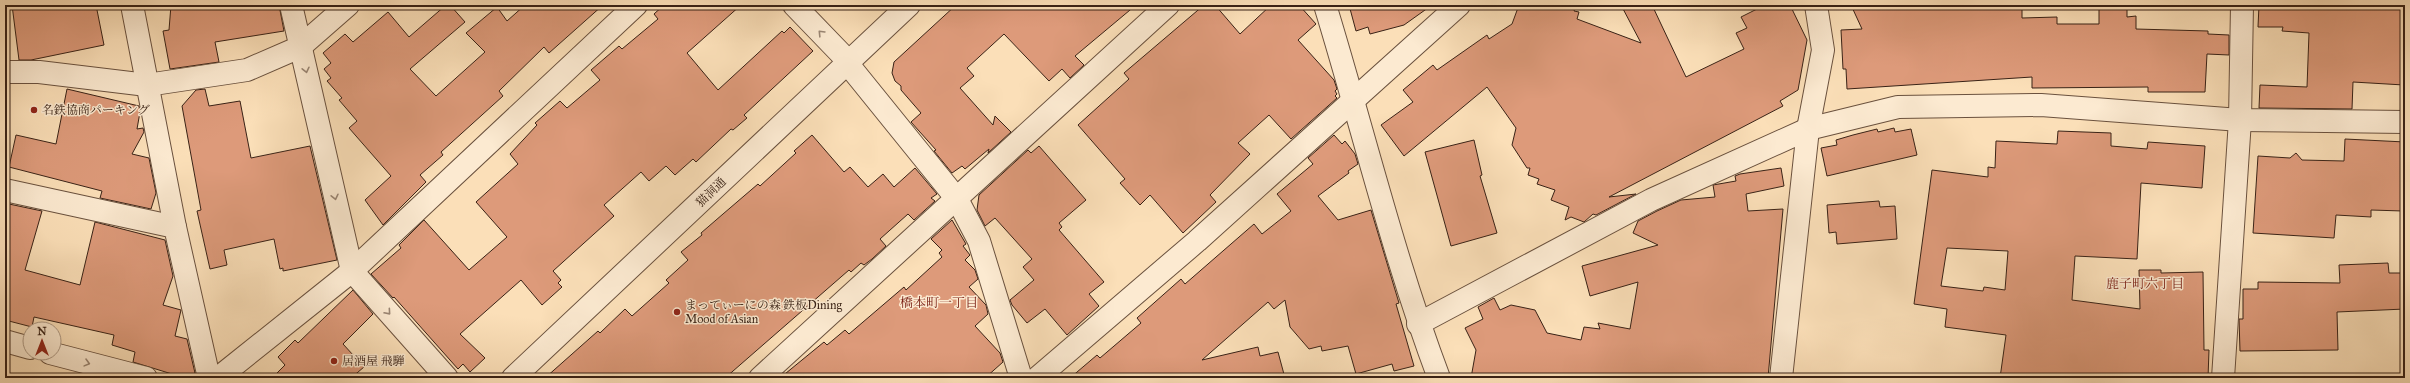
<svg xmlns="http://www.w3.org/2000/svg" width="2410" height="383" font-family="'IM FELL Great Primer','Noto Serif JP',serif">
<style>
.building{fill:#dd9a7a;stroke:#392216;fill-rule:evenodd}
.lines{fill:none;stroke-linecap:round;stroke-linejoin:round}
.minor-casing{stroke:#6a513e;stroke-width:24}
.tertiary-casing{stroke:#6a513e;stroke-width:24}
.minor{stroke:#fcead1;stroke-width:22}
.tertiary{stroke:#fcead1;stroke-width:22}
.oneway{stroke:#9a8674}
.poi-dot{fill:#8f2418;stroke:#fcead1;stroke-width:1.5}
.labels{text-anchor:middle;stroke-width:3;stroke-linejoin:round;paint-order:stroke}
.poi-label{font-size:12px;fill:#392216;stroke:#fcead1;text-anchor:start}
.street-label{font-size:12px;fill:#392216;stroke:#fcead1}
.neighbourhood-label{font-size:13px;fill:#7a1f14;stroke:#fcead1}
</style>
<rect width="100%" height="100%" fill="#fbdfb8"/>
<filter id="stains"><feTurbulence type="fractalNoise" baseFrequency=".005" numOctaves="4"/><feColorMatrix values="0 0 0 0 .2 0 0 0 0 .09 0 0 0 0 .02 0 0 0 .5 -.17"/></filter>
<radialGradient id="worn" r=".72"><stop offset=".6" stop-color="#630" stop-opacity="0"/><stop offset="1" stop-color="#630" stop-opacity=".3"/></radialGradient>
<g class="building">
<polygon points="12,5 96,5 104,45 31,60 19,60"/>
<polygon points="171,5 279,5 284,31 215,42 219,62 170,69 163,31 169,30"/>
<polygon points="446,5 450,5 465,22 410,69 436,96 485,52 466,33 497,7 507,21 525,5 603,5 549,53 544,47 499,91 503,96 441,152 443,155 420,175 426,182 383,225 365,200 391,176 349,128 357,121 339,100 342,98 327,81 331,78 324,69 331,63 323,53 345,34 353,42 388,12 409,37"/>
<polygon points="664,5 741,5 687,53 718,90 782,31 784,33 790,27 813,51 744,115 747,118 733,130 731,129 696,162 693,159 675,175 666,166 649,181 641,172 604,205 614,216 553,271 561,280 558,283 562,287 542,305 521,280 460,334 485,358 470,372 463,364 458,369 394,297 393,298 371,274 401,248 399,245 424,220 469,270 507,237 476,202 518,164 510,154 537,125 535,123 560,101 567,108 600,80 591,70 619,46 622,49 658,19 654,14"/>
<polygon points="956,5 1136,5 1075,56 1084,65 1070,78 1062,69 1049,81 1004,34 967,68 974,76 960,88 993,125 995,116 1011,132 988,153 989,149 965,169 962,166 952,173 934,151 936,150 911,122 921,113 901,90 901,86 895,81 892,73 894,62"/>
<polygon points="1204,5 1215,5 1240,34 1271,5 1299,5 1316,24 1298,40 1334,80 1337,89 1335,91 1337,94 1335,96 1337,98 1291,139 1269,115 1238,143 1250,154 1210,195 1216,202 1183,233 1150,195 1140,205 1120,183 1125,179 1078,125 1129,79 1124,73"/>
<polygon points="1349,5 1432,5 1404,25 1370,34 1368,27 1356,31"/>
<polygon points="1519,5 1576,5 1574,11 1579,12 1577,19 1641,43 1621,5 1652,5 1686,77 1744,49 1736,33 1747,28 1741,17 1765,5 1790,5 1807,40 1798,90 1780,101 1783,106 1609,197 1636,194 1596,215 1593,214 1584,222 1571,217 1565,220 1569,207 1551,200 1555,190 1537,184 1539,179 1528,175 1530,168 1527,168 1512,145 1516,128 1487,87 1404,156 1381,125 1413,102 1403,90 1433,65 1437,70 1487,35 1489,39 1512,24"/>
<polygon points="1851,5 2022,5 2022,18 2057,17 2057,24 2099,24 2099,5 2127,5 2127,17 2136,16 2136,29 2208,31 2208,34 2229,35 2229,55 2207,54 2205,92 2148,92 2148,87 2032,88 2032,77 1847,89 1846,69 1843,69 1841,30 1862,29"/>
<polygon points="2259,5 2405,5 2404,85 2353,82 2352,109 2259,108 2260,85 2307,87 2309,33 2282,31 2283,27 2258,27"/>
<polygon points="67,89 139,106 140,112 137,129 143,128 144,132 132,154 149,158 156,193 151,209 100,198 102,191 9,167 16,135 56,144"/>
<polygon points="205,89 209,106 240,101 251,158 310,146 337,260 283,271 283,268 280,269 274,239 224,250 227,265 210,269 197,211 201,210 182,106 196,90"/>
<polygon points="1894,128 1895,132 1911,129 1917,155 1827,176 1821,148 1837,145 1836,140 1853,135 1877,129 1878,132"/>
<path d="M2058 131 2111 133V146L2147 149 2148 142 2205 146 2202 188 2141 183 2137 259 2075 256 2072 300 2140 309 2139 270H2161V273L2203 272 2204 350H2209L2208 378H2000L2006 335 1945 327 1947 309 1914 304 1932 170 1988 177V167L1995 168 1996 141 2057 144ZM1947 248 2008 251 2005 290 1984 287 1983 291 1941 286Z"/>
<polygon points="812,135 844,172 850,167 868,187 883,174 894,187 915,168 937,194 931,198 935,201 914,220 908,214 880,239 886,246 872,259 864,265 861,263 851,272 849,270 725,378 545,378 598,331 600,333 625,309 632,316 669,283 666,280 688,260 681,252 702,235 701,233 723,214 758,184 760,186 796,153 794,151"/>
<polygon points="1334,135 1342,144 1345,141 1355,154 1358,164 1348,171 1349,173 1318,196 1338,220 1371,210 1399,303 1396,304 1414,366 1394,371 1392,364 1356,374 1348,346 1322,351 1321,346 1309,349 1290,327 1285,300 1274,309 1268,302 1202,360 1258,347 1260,356 1278,352 1285,378 1070,378 1097,355 1100,358 1141,323 1137,318 1181,279 1185,284 1254,224 1262,234 1291,211 1277,194 1313,164 1308,158"/>
<polygon points="2345,139 2405,142 2403,211 2371,210 2371,217 2336,215 2334,238 2253,233 2258,156 2290,158 2296,153 2302,160 2344,161"/>
<polygon points="1474,140 1482,175 1480,176 1497,233 1451,246 1425,152"/>
<polygon points="1039,146 1086,200 1059,223 1062,227 1059,230 1104,282 1089,294 1099,306 1067,335 1045,309 1027,323 1012,305 1010,300 1034,280 1023,267 1032,259 995,218 985,226 977,210 979,195 1028,150 1031,153"/>
<polygon points="1781,168 1784,186 1746,194 1748,211 1783,209 1768,378 1471,378 1476,350 1465,328 1483,319 1478,307 1494,298 1500,310 1511,305 1535,310 1547,333 1581,340 1584,327 1600,329 1598,323 1630,329 1638,282 1590,296 1582,266 1658,245 1633,233 1638,221 1657,211 1681,200 1715,197 1713,185 1736,181 1735,176 1740,174"/>
<polygon points="1879,201 1880,207 1895,206 1897,239 1837,244 1836,232 1829,233 1827,205"/>
<polygon points="9,204 42,211 25,270 80,285 95,222 165,240 173,276 163,305 181,310 175,336 187,339 195,373 185,378 133,362 135,352 112,345 114,335 34,317 32,327 5,320 5,217"/>
<polygon points="952,220 966,244 963,246 970,255 965,260 975,270 978,279 969,287 986,305 988,314 975,326 1000,353 1003,362 985,378 780,378 824,342 827,345 845,330 849,334 904,287 906,290 942,257 939,253 942,250 931,239"/>
<polygon points="2388,263 2389,273 2405,273 2405,309 2337,312 2338,350 2240,351 2239,319 2243,319 2243,289 2258,289 2258,282 2340,283 2339,265"/>
<polygon points="353,290 373,314 343,344 364,367 351,378 272,378 285,365 278,357 295,340 298,343"/>
</g>
<g class="lines">
<g class="minor-casing">
<g id="minor">
<polyline points="132,5 175,227"/>
<polyline points="291,5 352,271 447,378"/>
<polyline points="794,5 848,61"/>
<path d="M1325 5C1363 129 1393 256 1439 378"/>
<polyline points="847,63 957,199 979,241 1021,378"/>
<polyline points="5,72 39,72 147,85 247,70 300,47 348,5"/>
<polyline points="5,190 175,227 209,378"/>
<polyline points="1418,324 1651,200 1808,129 1898,107 2041,105 2240,120 2405,122"/>
<polyline points="5,341 30,348"/>
<polyline points="50,353 146,378"/>
<polyline points="218,378 352,271 636,5"/>
<polyline points="760,378 1168,5"/>
<polyline points="1037,378 1197,241 1459,5"/>
<polyline points="1781,378 1808,129 1823,50 1816,5"/>
<polyline points="2223,378 2240,120 2242,5"/>
</g>
</g>
<g class="tertiary-casing">
<polyline id="tertiary" points="513,378 909,5"/>
</g>
<use href="#minor" class="minor"/>
<use href="#tertiary" class="tertiary"/>
</g>
<defs><path id="oneway-chevron" d="M-2-3.5L2.5 0L-2 3.5" fill="none" stroke-width="1.6" stroke-linecap="round" stroke-linejoin="round"/></defs>
<g class="oneway">
<use href="#oneway-chevron" transform="translate(821 33) rotate(-134)"/>
<use href="#oneway-chevron" transform="translate(306 70) rotate(77)"/>
<use href="#oneway-chevron" transform="translate(335 197) rotate(77)"/>
<use href="#oneway-chevron" transform="translate(388 312) rotate(49)"/>
<use href="#oneway-chevron" transform="translate(87 363) rotate(15)"/>
</g>
<g class="poi-dot">
<circle cx="34" cy="110" r="4"/>
<circle cx="677" cy="312" r="4"/>
<circle cx="334" cy="361" r="4"/>
</g>
<g class="labels">
<g class="poi-label">
<text x="42" y="114">名鉄協商パーキング</text>
<text x="685" y="309">まってぃーにの森 鉄板Dining<tspan x="685" dy="14">Mood of Asian</tspan></text>
<text x="342" y="365">居酒屋 飛騨</text>
</g>
<g class="street-label">
<text transform="translate(711 192) rotate(-44)" y="4">猫洞通</text>
</g>
<g class="neighbourhood-label">
<text x="2145" y="288">鹿子町六丁目</text>
<text x="939" y="307">橋本町一丁目</text>
</g>
</g>
<rect width="2410" height="383" fill="none" stroke="#fbdfb8" stroke-width="20"/>
<rect x="6" y="6" width="2398" height="371" fill="none" stroke="#392216" stroke-width="2"/>
<rect x="10" y="10" width="2390" height="363" fill="none" stroke="#392216"/>
<g transform="translate(42 341)"><circle r="19" fill="#fcead1" stroke="#ae9a86"/>
<path d="M0-3L7 15L0 10L-7 15Z" fill="#8f2418"/>
<text y="-6" font-size="11" font-weight="bold" text-anchor="middle" fill="#392216">N</text>
</g>
<rect width="100%" height="100%" filter="url(#stains)"/>
<rect width="100%" height="100%" fill="url(#worn)"/>
</svg>
